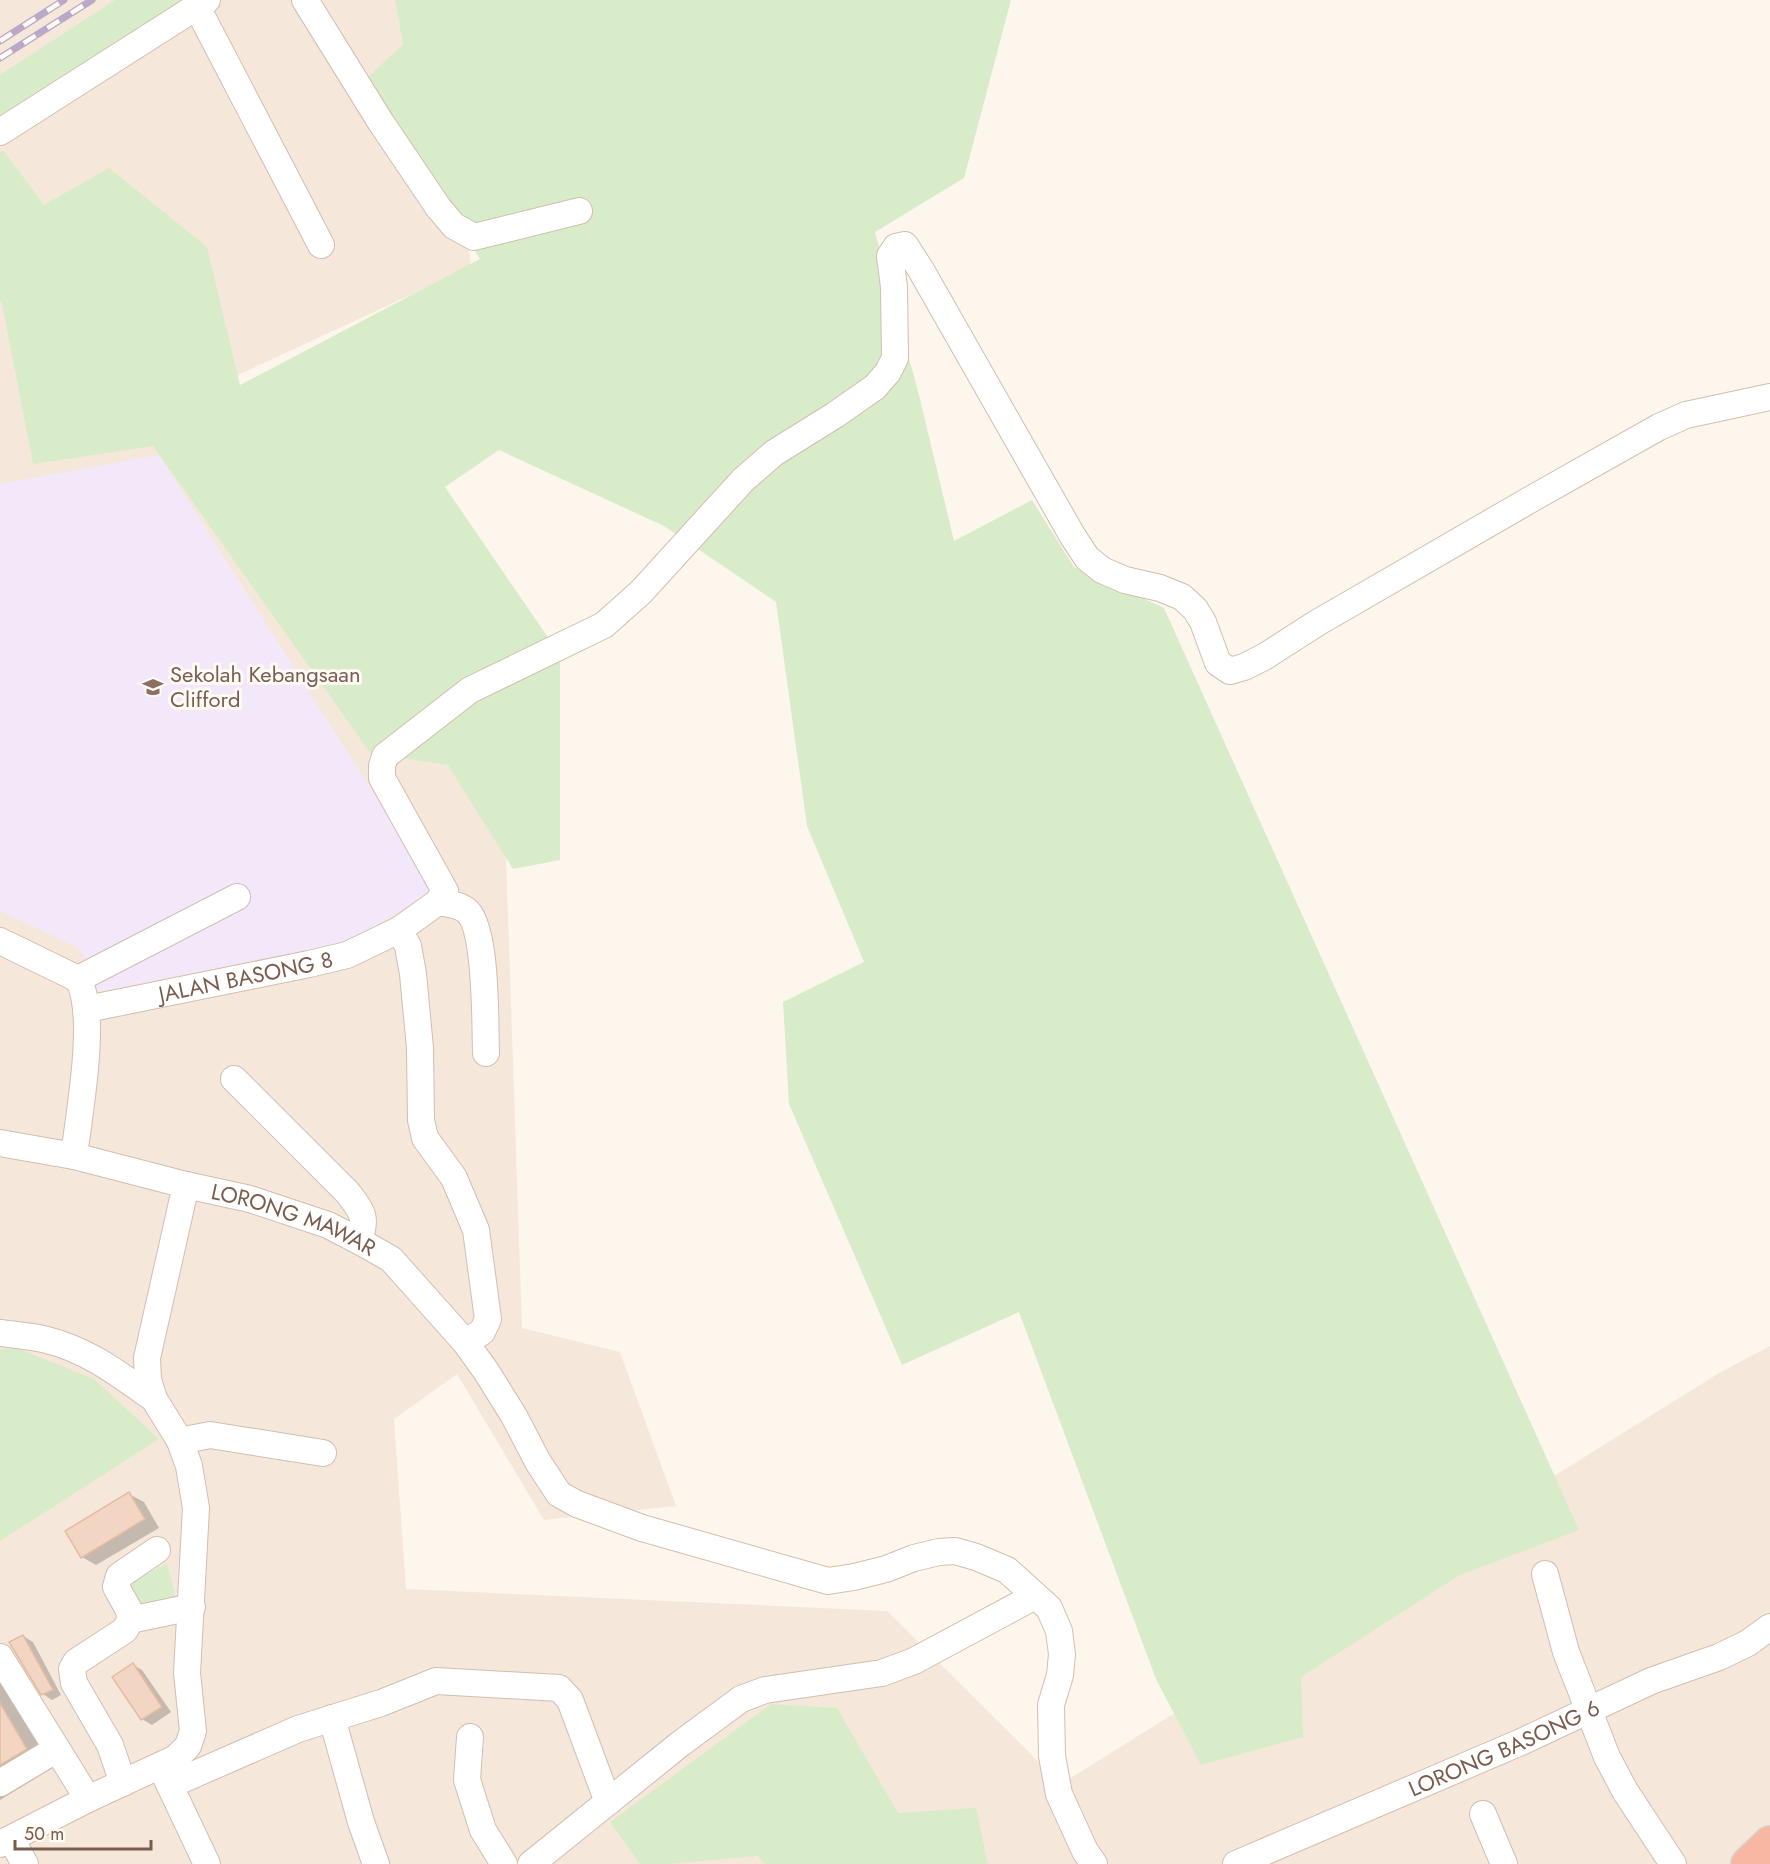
<svg xmlns="http://www.w3.org/2000/svg" width="1770" height="1864" font-family="Jost,sans-serif">
<style>
.residential{fill:#f5e8da}
.education{fill:#f3e8fa}
.green{fill:#d8ecc9}
.shadow{fill:#0003}
.building{fill:#f3d5c3;stroke:#e6bba3;stroke-width:1.5}
.lines{fill:none;stroke-linecap:round;stroke-linejoin:round}
.minor-casing{stroke:#d1beb0;stroke-width:28}
.highway-casing{stroke:#dad1cd;stroke-width:36}
.minor{stroke:#fff;stroke-width:26}
.highway{stroke:#f7b7a3;stroke-width:33}
.rail-casing{stroke:#b9a8c9;stroke-width:7}
.rail{stroke:#fffaf3;stroke-width:4.5;stroke-dasharray:14;stroke-linecap:butt}
.labels{text-anchor:middle;stroke-width:6;stroke-linejoin:round;paint-order:stroke}
.education-label{font-size:22px;fill:#785e54;stroke:#fffaf3;text-anchor:start}
.street-label{font-size:22px;fill:#7a5c4d;stroke:#fffaf3}
</style>
<rect width="100%" height="100%" fill="#fdf6ec"/>
<polygon class="residential" points="0,0 440,0 471,267 197,394 503,767 522,1328 620,1352 676,1506 544,1520 457,1374 394,1419 406,1589 887,1611 1061,1784 1719,1373 1770,1346 1770,1864 0,1864"/>
<polygon class="education" points="159,455 435,890 350,941 93,993 81,949 0,911 0,484"/>
<g class="green">
<polygon points="115,0 185,0 0,124 0,75"/>
<polygon points="395,0 1011,0 964,178 875,232 919,395 954,541 1032,500 1074,567 1164,608 1579,1530 1460,1575 1301,1677 1303,1737 1201,1765 1156,1679 1019,1312 902,1365 789,1104 783,1002 864,962 807,826 776,602 664,526 499,450 445,487 560,655 560,860 513,869 448,765 371,754 153,446 33,464 2,303 0,301 0,152 3,150 44,205 109,168 207,247 240,385 480,259 368,77 403,44"/>
<polygon points="0,1349 19,1349 94,1379 159,1439 0,1541"/>
<polygon points="167,1563 176,1599 139,1610 126,1586"/>
<polygon points="771,1704 837,1708 898,1813 976,1808 988,1864 765,1864 758,1856 667,1864 640,1864 610,1822"/>
</g>
<g class="shadow">
<polygon points="129,1494 144,1502 159,1528 96,1565 82,1557"/>
<polygon points="23,1636 33,1642 61,1695 52,1700 43,1694"/>
<polygon points="133,1665 142,1670 171,1712 152,1725 142,1719 114,1678"/>
<polygon points="0,1680 56,1766 0,1800"/>
</g>
<g class="building">
<polygon points="129,1492 145,1519 81,1558 65,1531"/>
<polygon points="23,1635 53,1690 41,1695 9,1642"/>
<polygon points="133,1663 162,1707 141,1720 112,1677"/>
<polygon points="0,1703 27,1749 0,1765"/>
</g>
<g class="lines">
<g class="minor-casing">
<g id="minor">
<polyline points="305,0 380,121 438,207 454,226 474,237 579,211"/>
<polyline points="197,7 321,245"/>
<polyline points="0,132 207,0"/>
<path d="M438 902C448 904 460 904 468 912 487 932 485 1024 486 1053"/>
<path d="M0 941 78 979C98 1015 79 1113 74 1156"/>
<polyline points="78,979 237,897"/>
<path id="s1" d="M87 1009 309 964 347 955 399 930"/>
<path d="M234 1079 348 1193C363 1213 367 1217 359 1241"/>
<path id="s2" d="M0 1143 74 1156 186 1185 250 1199 328 1225 359 1241 391 1259 465 1342 486 1371 514 1416 538 1462 559 1494 577 1504 642 1528 828 1581 854 1577 886 1569 914 1558 939 1552 955 1551 976 1557 1007 1570 1049 1608 1059 1631 1062 1654 1060 1675 1051 1705 1052 1756 1059 1794 1085 1851 1094 1864"/>
<path d="M0 1333C15 1335 32 1336 47 1340 88 1350 120 1375 154 1399"/>
<polyline points="465,1342 482,1332 488,1319 476,1230 454,1178 425,1138 421,1120 420,1048 413,974 408,946 399,930 438,902 445,891 382,778 382,766 385,756 470,690 604,625 641,592 743,480 774,453 835,415 875,387 888,372 895,358 894,287 890,256 896,247 905,245 921,270 1072,535 1087,558 1102,570 1125,580 1160,588 1182,597 1195,609 1203,622 1218,663 1230,671 1244,667 1264,657 1317,623 1533,498 1659,427 1686,415 1770,397"/>
<polyline points="180,1441 210,1435 323,1453"/>
<polyline points="1545,1574 1566,1652 1607,1757 1625,1791 1673,1864"/>
<polyline points="130,1620 192,1607"/>
<polyline points="0,1657 88,1799"/>
<polyline points="332,1718 361,1822 376,1864"/>
<polyline points="470,1737 467,1780 483,1830 504,1864"/>
<polyline points="162,1769 207,1864"/>
<polyline points="0,1783 57,1749"/>
<polyline points="123,1783 110,1745 74,1683 72,1669 76,1662 125,1630 130,1620 129,1610 116,1587 119,1576 157,1550"/>
<polyline points="170,1785 298,1729 381,1703 436,1681 559,1688 570,1700 608,1802"/>
<polyline points="1483,1814 1504,1864"/>
<polyline points="11,1839 25,1864"/>
<polyline points="0,1844 88,1799 176,1758 188,1746 193,1731 187,1673 196,1508 189,1466 180,1441 154,1399 148,1380 147,1358 186,1185"/>
<polyline points="531,1864 680,1744 741,1699 765,1690 882,1673 914,1661 1035,1596"/>
<path id="s3" d="M1236 1864 1521 1742 1651 1681 1719 1657 1748 1643 1770 1627"/>
</g>
</g>
<g class="highway-casing">
<polyline id="highway" points="1748,1864 1770,1843"/>
</g>
<use href="#minor" class="minor"/>
<use href="#highway" class="highway"/>
<g class="rail-casing">
<g id="rail">
<polyline points="0,41 64,0"/>
<polyline points="0,58 92,0"/>
</g>
</g>
<use href="#rail" class="rail"/>
</g>
<defs>
<g id="school-bare" transform="scale(1.62)"><path d="M0-5L7-2L0 1L-7-2ZM-4 1L0 2.5L4 1V4Q0 6-4 4Z" fill="#8d6e63" stroke="#fffaf3" stroke-width="2.5" paint-order="stroke"/></g>
</defs>
<g fill-rule="evenodd">
<use href="#school-bare" x="153" y="687"/>
</g>
<g class="labels">
<g class="education-label">
<text x="170" y="682">Sekolah Kebangsaan<tspan x="170" dy="25">Clifford</tspan></text>
</g>
<g class="street-label">
<text dy="8" stroke="none"><textPath href="#s1" startOffset="162">JALAN BASONG 8</textPath></text>
<text dy="8" stroke="none"><textPath href="#s2" startOffset="304">LORONG MAWAR</textPath></text>
<text dy="8" stroke="none"><textPath href="#s3" startOffset="292">LORONG BASONG 6</textPath></text>
</g>
</g>
<path d="M15 1840v9h136v-9" fill="none" stroke="#7a5c4d" stroke-width="3"/>
<text x="24" y="1840" font-size="18" fill="#7a5c4d" stroke="#fffaf3" stroke-width="4.5" paint-order="stroke">50 m</text>
</svg>
